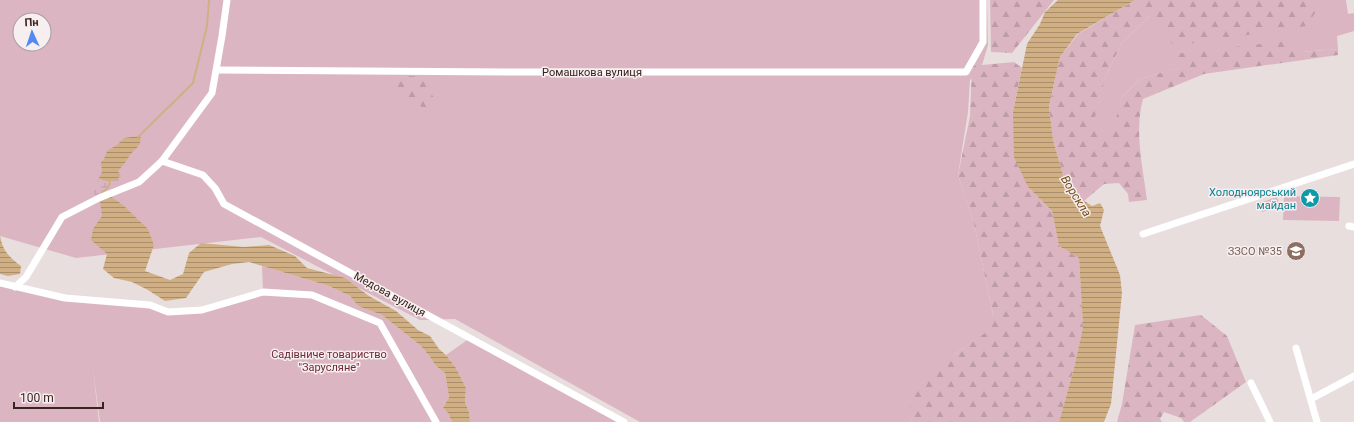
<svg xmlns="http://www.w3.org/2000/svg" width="1354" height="422" font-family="Roboto,sans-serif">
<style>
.green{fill:#dbb6c2;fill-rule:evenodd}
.forest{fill:url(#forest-firs)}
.wetland{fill:url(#wetland-marsh)}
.water{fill:url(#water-rules)}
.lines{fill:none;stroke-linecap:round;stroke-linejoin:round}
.stream{stroke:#d0af84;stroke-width:2}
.minor{stroke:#fff;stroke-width:7}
.labels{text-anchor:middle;stroke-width:3;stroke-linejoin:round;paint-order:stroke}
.street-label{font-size:11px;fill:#39231f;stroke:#f6eeef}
.culture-label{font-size:11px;fill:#0d838f;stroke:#f6eeef;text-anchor:end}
.education-label{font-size:11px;fill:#785e54;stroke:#f6eeef;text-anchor:end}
.park-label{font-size:11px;fill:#6f2a38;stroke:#f6eeef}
.water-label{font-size:12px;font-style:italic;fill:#744e1a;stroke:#f6eeef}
</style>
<defs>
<pattern id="forest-firs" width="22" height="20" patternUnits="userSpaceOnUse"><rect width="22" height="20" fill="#dbb6c2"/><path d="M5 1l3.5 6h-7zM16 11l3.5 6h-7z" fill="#bd9ca6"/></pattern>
<pattern id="wetland-marsh" width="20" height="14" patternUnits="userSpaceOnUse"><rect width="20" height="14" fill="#dbb6c2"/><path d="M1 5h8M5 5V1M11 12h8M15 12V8" fill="none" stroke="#bd9ca6"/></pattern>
<pattern id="water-rules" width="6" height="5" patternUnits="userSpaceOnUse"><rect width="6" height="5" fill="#d0af84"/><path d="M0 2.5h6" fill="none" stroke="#aa8e6b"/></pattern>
</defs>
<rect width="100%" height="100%" fill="#e9dede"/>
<g class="green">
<path d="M0 0H987L988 45 980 72 970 80 968 112 958 175 974 224 993 314 986 333 955 354 908 415 913 422H640L455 319 420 320 261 237 76 258 0 236ZM20 20H44V44H20Z"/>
<polygon points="1320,0 1346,0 1348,14 1354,13 1354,31 1337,36 1338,49 1302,52 1173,54 1178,68 1140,79 1122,97 1113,134 1092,126 1106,75 1122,43 1150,16 1320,6"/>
<polygon points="1284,196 1340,197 1339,221 1283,220"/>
<polygon points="1277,197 1280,206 1262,212 1259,203"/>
<polygon points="262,266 329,286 350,296 358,306 382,315 405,333 421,346 430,357 436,366 445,373 449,397 443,408 448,413 452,422 100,422 93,369 99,422 0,422 0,283 65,298 150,305 168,312 202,310 263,292"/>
<polygon points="470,338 624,422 470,422 469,412 465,402 466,388 456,368 446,355"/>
</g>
<g class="forest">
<polygon points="990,0 1054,0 1012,53 991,52"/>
<path d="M1135 0H1320V6L1306 26 1174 46 1150 16 1122 43 1106 75 1093 125 1112 133 1122 97 1140 79 1177 68 1173 54 1296 40 1302 52 1338 49V55L1204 74 1143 99C1134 131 1143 168 1147 200L1129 202 1128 194 1119 183 1104 184 1084 201 1077 196 1064 178 1053 140 1049 106 1060 57 1078 34Z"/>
<polygon points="1014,62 1022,68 1013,112 1028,187 1052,211 1059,246 1079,258 1083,327 1074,368 1059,422 913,422 908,415 914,383 985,333 993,314 974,224 958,175 970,116 972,66"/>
<polygon points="400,75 421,77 434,98 435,105 433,108 427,110 414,102 399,100 395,93 394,79"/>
<polygon points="1201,315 1227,336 1246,382 1190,422 1184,422 1181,418 1164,412 1160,419 1162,422 1117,422 1122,404 1135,325"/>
</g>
<path class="wetland" d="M121 176C116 185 107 198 95 195L93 191 99 178 103 181 118 178Z"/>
<g class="water">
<polygon points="1058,0 1135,0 1077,34 1060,57 1049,106 1053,140 1064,178 1077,196 1092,206 1100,203 1104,210 1100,226 1120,275 1122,293 1111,404 1104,422 1059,422 1074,368 1083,327 1079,258 1059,246 1052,211 1028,187 1014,157 1013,112 1027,44 1040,24 1045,12"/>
<path d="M139 136 141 138C140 148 135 148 130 155 127 161 122 166 118 171L121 176C114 182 106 183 99 178L102 172 101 162 104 159 107 151 117 145 124 138Z"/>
<polygon points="110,196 123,205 148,229 154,245 145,271 170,280 183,274 189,253 201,243 244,247 269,245 295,256 307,268 345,278 369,296 396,311 418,330 430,336 439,349 446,355 456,368 466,388 465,402 469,412 470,422 452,422 448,413 443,408 449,397 445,373 436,366 430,357 421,346 382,315 358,306 350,296 329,286 249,262 232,264 204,272 186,298 165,301 148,290 132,282 114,278 103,269 107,254 91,240 93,229 102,216 100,201"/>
<path d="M0 236C3 251 9 257 21 266L20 274 8 276 0 274Z"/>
</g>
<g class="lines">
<g class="stream">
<polyline points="138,137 193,83 207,26 209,0"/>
<path d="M102 192C108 189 110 186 110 179"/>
</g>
<g class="minor">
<polyline points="217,70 507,72 966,72 983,42 983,0"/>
<polyline points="162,161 203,175 215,188 224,204 624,422"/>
<polyline points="1349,226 1354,227"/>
<polyline points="1143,234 1354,164"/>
<polyline points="0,283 65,298 150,305 168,312 202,310 263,292 312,295 380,323 436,422"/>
<polyline points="15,287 26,277 62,217 99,198 139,182 162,161 212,93 222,36 227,0"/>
<polyline points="1296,348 1317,422"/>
<polyline points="1251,383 1270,422"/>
<polyline points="1311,399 1354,376"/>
</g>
</g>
<defs>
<g id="sight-disc" transform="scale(1)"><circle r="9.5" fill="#0f9aa8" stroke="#f6eeef"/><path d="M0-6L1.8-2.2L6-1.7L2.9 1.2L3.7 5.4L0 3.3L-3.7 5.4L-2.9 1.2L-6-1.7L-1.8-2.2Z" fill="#fff"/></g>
<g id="school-disc" transform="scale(1)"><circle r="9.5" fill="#8d6e63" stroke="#f6eeef"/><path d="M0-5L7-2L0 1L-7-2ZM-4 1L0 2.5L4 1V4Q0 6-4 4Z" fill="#fff"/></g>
</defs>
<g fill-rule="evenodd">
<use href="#sight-disc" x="1310" y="198"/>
<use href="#school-disc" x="1296" y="251"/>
</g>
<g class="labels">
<g class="street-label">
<text x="592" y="76">Ромашкова вулиця</text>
<text transform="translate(390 294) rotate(29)" y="4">Медова вулиця</text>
</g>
<g class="culture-label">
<text x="1296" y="196">Холодноярський<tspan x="1296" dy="13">майдан</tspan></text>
</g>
<g class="education-label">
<text x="1282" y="255">ЗЗСО №35</text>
</g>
<g class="park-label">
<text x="329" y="358">Садівниче товариство<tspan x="329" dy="13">"Зарусляне"</tspan></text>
</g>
<g class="water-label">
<text transform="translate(1076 196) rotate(58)" y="4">Ворскла</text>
</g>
</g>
<g transform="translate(32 32) rotate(357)"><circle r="19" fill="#f6eeef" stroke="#aa9d9c"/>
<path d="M0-3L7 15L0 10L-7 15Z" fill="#538af2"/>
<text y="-6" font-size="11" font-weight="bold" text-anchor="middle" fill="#39231f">Пн</text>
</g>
<path d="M14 402v6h89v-6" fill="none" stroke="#39231f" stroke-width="2"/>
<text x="20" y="402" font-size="12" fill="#39231f" stroke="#f6eeef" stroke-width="3" paint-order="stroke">100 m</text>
</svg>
